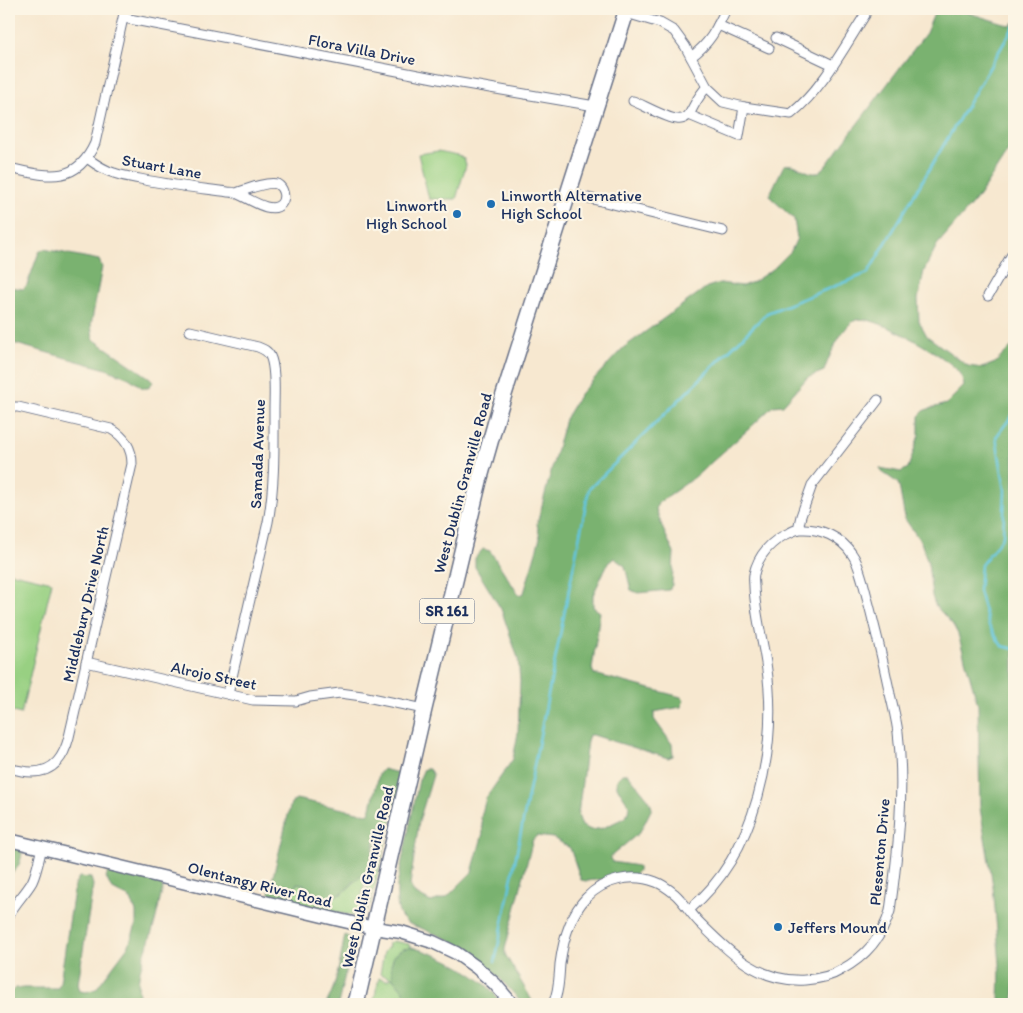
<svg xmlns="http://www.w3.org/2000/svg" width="1023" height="1013" font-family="Itim,sans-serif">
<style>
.green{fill:#98d082;stroke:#5a8070}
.forest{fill:#7ab270;stroke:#4a7067}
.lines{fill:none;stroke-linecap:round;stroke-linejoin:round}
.stream{stroke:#62c6e0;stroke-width:2.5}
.minor-casing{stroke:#687086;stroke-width:11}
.secondary-casing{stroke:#687086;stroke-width:15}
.primary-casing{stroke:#687086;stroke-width:18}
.motorway-casing{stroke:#687086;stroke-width:19}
.minor{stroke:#fff;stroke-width:9}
.secondary{stroke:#fff;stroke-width:12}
.primary{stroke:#fff;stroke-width:15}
.motorway{stroke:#fff;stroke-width:16}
.poi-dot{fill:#1f6fb2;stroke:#fcf5e5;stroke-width:2}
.labels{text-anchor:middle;stroke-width:4.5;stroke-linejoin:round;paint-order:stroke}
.shield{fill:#fcf5e5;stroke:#5e6a86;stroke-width:1}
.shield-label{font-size:15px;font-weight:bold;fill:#1b2f5e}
.street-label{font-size:16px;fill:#1b2f5e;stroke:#fcf5e5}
.poi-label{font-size:16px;fill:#1b2f5e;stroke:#fcf5e5;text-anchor:start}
</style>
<rect width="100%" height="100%" fill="#fcf5e5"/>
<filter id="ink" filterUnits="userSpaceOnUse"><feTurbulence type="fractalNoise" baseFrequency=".02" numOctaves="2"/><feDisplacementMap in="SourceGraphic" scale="10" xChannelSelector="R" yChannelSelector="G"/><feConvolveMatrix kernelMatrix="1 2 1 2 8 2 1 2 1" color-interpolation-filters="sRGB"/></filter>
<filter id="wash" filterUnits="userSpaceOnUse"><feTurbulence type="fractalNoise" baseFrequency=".0096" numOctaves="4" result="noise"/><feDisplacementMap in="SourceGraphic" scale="20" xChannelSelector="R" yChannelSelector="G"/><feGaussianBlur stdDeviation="1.12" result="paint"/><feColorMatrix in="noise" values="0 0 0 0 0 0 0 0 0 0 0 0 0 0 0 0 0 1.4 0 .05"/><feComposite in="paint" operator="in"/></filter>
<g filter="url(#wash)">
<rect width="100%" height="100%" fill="#f7e8d0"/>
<g class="green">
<polygon points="438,151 458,155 464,159 466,165 456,199 429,199 418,154"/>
<polygon points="9,572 52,582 21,714 9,711"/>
<path d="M394 810 370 905C366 903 365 902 365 897L381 826Z"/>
<path d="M367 874 361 899C362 905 364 906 369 909 362 915 358 916 349 915L290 902 297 883 305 885 314 895 342 894 362 875Z"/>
<polygon points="393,941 409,944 409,946 418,949 411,948 393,978 414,1004 373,1004 379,978 387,980 392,978 380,974 384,952 389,946 388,944"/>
</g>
<g class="forest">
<path d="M936 9H956L1011 26 1014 22V142L979 196 937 245 924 271 918 299 919 321 927 336 968 366 982 368 995 363 1014 344V1004H999L1000 964 993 886 980 808 978 705 958 634 953 625 935 605 932 596 928 563 921 542 905 519 900 491 898 483 882 472 880 468 901 472 908 468 919 435V416L925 410 946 404 964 386C963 378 960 373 954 367 941 354 872 313 856 320 842 326 829 356 824 371L807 378 783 405 773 406 751 427 695 477 658 503 656 509 663 529 674 553 672 585 669 590 638 593 631 590 625 566 614 558 608 563 593 595V607L600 612 592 669 594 674 681 697 684 700 681 707 654 712V719L672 744 673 756 668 758 593 735H589L587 741 578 815 582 826 591 830 603 828 626 817 628 812 629 805 617 787V780L622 774H628L649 800 652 808 640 832 610 857 612 862 638 866V871L633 876 586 881 581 880 570 848 553 838 537 836 533 839 505 949V954L534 1004H523C505 984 482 956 458 944 447 938 434 934 423 929 417 927 410 925 405 921 395 913 397 897 397 885L419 780 424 769H429L433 775 419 821 410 885 414 893 431 902 447 897 472 872 483 833 481 817 486 798 513 759 518 733 520 681 518 658 501 609 475 567V558L483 549 490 551 519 595 524 593 540 538 537 524 565 419 580 394 623 348 707 287 720 283 742 286 753 282 773 269 791 251 797 238 794 219 769 196 784 165C796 162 807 175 817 173 819 172 821 170 824 168L926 33Z"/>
<polygon points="44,249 99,260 102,267 91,325 93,339 150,378 153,382 148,388 143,388 129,378 106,369 9,342 9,287 23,289 27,285 39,252"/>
<path d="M383 769 402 774 394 810 378 830 367 874C347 880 347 902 320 896 310 894 312 889 305 885 303 883 300 884 297 883L290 902 272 897 269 893 291 803 296 799 367 814 370 812 379 774Z"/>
<path d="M9 844 16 845 22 852C21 862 18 870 9 875Z"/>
<path d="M110 870 160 883 163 888C159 902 157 916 153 929 147 949 132 982 141 1001L156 1004H9V994L15 988H58L60 982 75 884 79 877 91 878 93 885 78 984 80 991 86 992 96 989 129 945 136 925V912L131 899 111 888 106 877Z"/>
<path d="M345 935 350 938V954L338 1004H326C338 983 340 958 345 935Z"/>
<path d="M411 948C433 950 478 974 492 991 496 995 498 1000 501 1004H414L393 978 391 965 394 956 402 949Z"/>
</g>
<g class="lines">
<g class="stream">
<polyline points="1014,413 996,437 1005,490 1003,537 981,565 979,591 989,626 1002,646 1014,649"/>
<polyline points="1014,792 1014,794"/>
<polyline points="495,962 589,489 767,313 868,273 1014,26"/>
</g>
</g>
</g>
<g filter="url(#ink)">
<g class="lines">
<g class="minor-casing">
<g id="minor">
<path d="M626 13 660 23 674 31 685 46 707 87 723 102 744 107 791 114C823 88 843 49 865 15"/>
<polyline points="124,18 449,81 595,106"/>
<polyline points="718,25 769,48"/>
<polyline points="776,38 833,65"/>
<path d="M691 57C710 43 716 30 726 9"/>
<path d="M633 101C643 105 668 119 677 119 682 120 687 118 690 113 696 102 698 96 707 87"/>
<polyline points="689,115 739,136 744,107"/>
<path d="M87 158C95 164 104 170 114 173 122 176 131 177 140 179 169 185 198 188 228 192 230 192 233 192 235 193 246 196 271 216 281 204 286 198 284 188 277 184 268 181 245 190 236 193"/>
<path d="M9 168C46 176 76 186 95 143L125 9"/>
<polyline points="568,193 723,231"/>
<polyline points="988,296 1014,251"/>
<path d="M190 331 258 347C263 349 268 351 270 356 276 368 274 396 274 410 274 447 275 484 268 522L228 694"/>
<path d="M9 407H18L111 429C125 437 132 448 132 464L69 737C64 756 55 772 32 772 24 772 16 770 9 768"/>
<polyline points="798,529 801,516 812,485 878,400"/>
<polyline points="86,662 253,700 296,701 310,697 340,693 362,696 424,709"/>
<path d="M9 915C15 903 25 894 32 882 37 872 39 859 42 847"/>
<path d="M553 1004C559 992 559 977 560 964 563 941 570 915 586 898 604 879 632 873 656 882 662 884 670 890 675 894 684 902 691 914 700 923 729 952 759 983 805 980 818 979 830 977 841 970 865 957 882 938 890 911 898 852 905 791 898 732 896 719 893 706 890 694 882 656 873 619 863 582 860 573 858 562 852 554 841 537 820 528 801 529 796 529 793 531 789 533 772 540 758 555 754 574 753 578 754 583 754 587 755 612 762 637 766 663 779 747 757 853 689 910"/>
</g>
</g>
<g class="secondary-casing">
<polyline id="secondary" points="9,840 331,918 374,928 401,932 433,942 456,953 476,967 495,984 512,1004"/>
</g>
<g class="primary-casing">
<polyline id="primary" points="356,1004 424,709 479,481 500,407 627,9"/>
</g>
<g class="motorway-casing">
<polyline id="motorway" points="355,1004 357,1001"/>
</g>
<use href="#minor" class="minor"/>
<use href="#secondary" class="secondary"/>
<use href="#primary" class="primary"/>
<use href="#motorway" class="motorway"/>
</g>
</g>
<g class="poi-dot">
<circle cx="491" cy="204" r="5"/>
<circle cx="457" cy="214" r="5"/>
<circle cx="778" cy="927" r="5"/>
</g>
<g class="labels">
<rect class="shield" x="419.5" y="598.5" width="55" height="25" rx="4"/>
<g class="shield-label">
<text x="447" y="616">SR 161</text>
</g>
<g class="street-label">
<text transform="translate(362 49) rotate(11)" y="6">Flora Villa Drive</text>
<text transform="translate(162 166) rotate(10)" y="6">Stuart Lane</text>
<text transform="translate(257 454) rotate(-88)" y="6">Samada Avenue</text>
<text transform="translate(462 483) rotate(-75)" y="6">West Dublin Granville Road</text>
<text transform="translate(85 604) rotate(-77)" y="6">Middlebury Drive North</text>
<text transform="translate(214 675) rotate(12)" y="6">Alrojo Street</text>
<text transform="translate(879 852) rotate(-85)" y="6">Plesenton Drive</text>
<text transform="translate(367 877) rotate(-77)" y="6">West Dublin Granville Road</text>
<text transform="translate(260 884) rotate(14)" y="6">Olentangy River Road</text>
</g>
<g class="poi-label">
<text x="501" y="201">Linworth Alternative<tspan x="501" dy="18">High School</tspan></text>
<text x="447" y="211" text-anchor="end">Linworth<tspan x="447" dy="18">High School</tspan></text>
<text x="788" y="933">Jeffers Mound</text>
</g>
</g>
<rect width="1023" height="1013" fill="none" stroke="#fcf5e5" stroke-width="30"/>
</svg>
